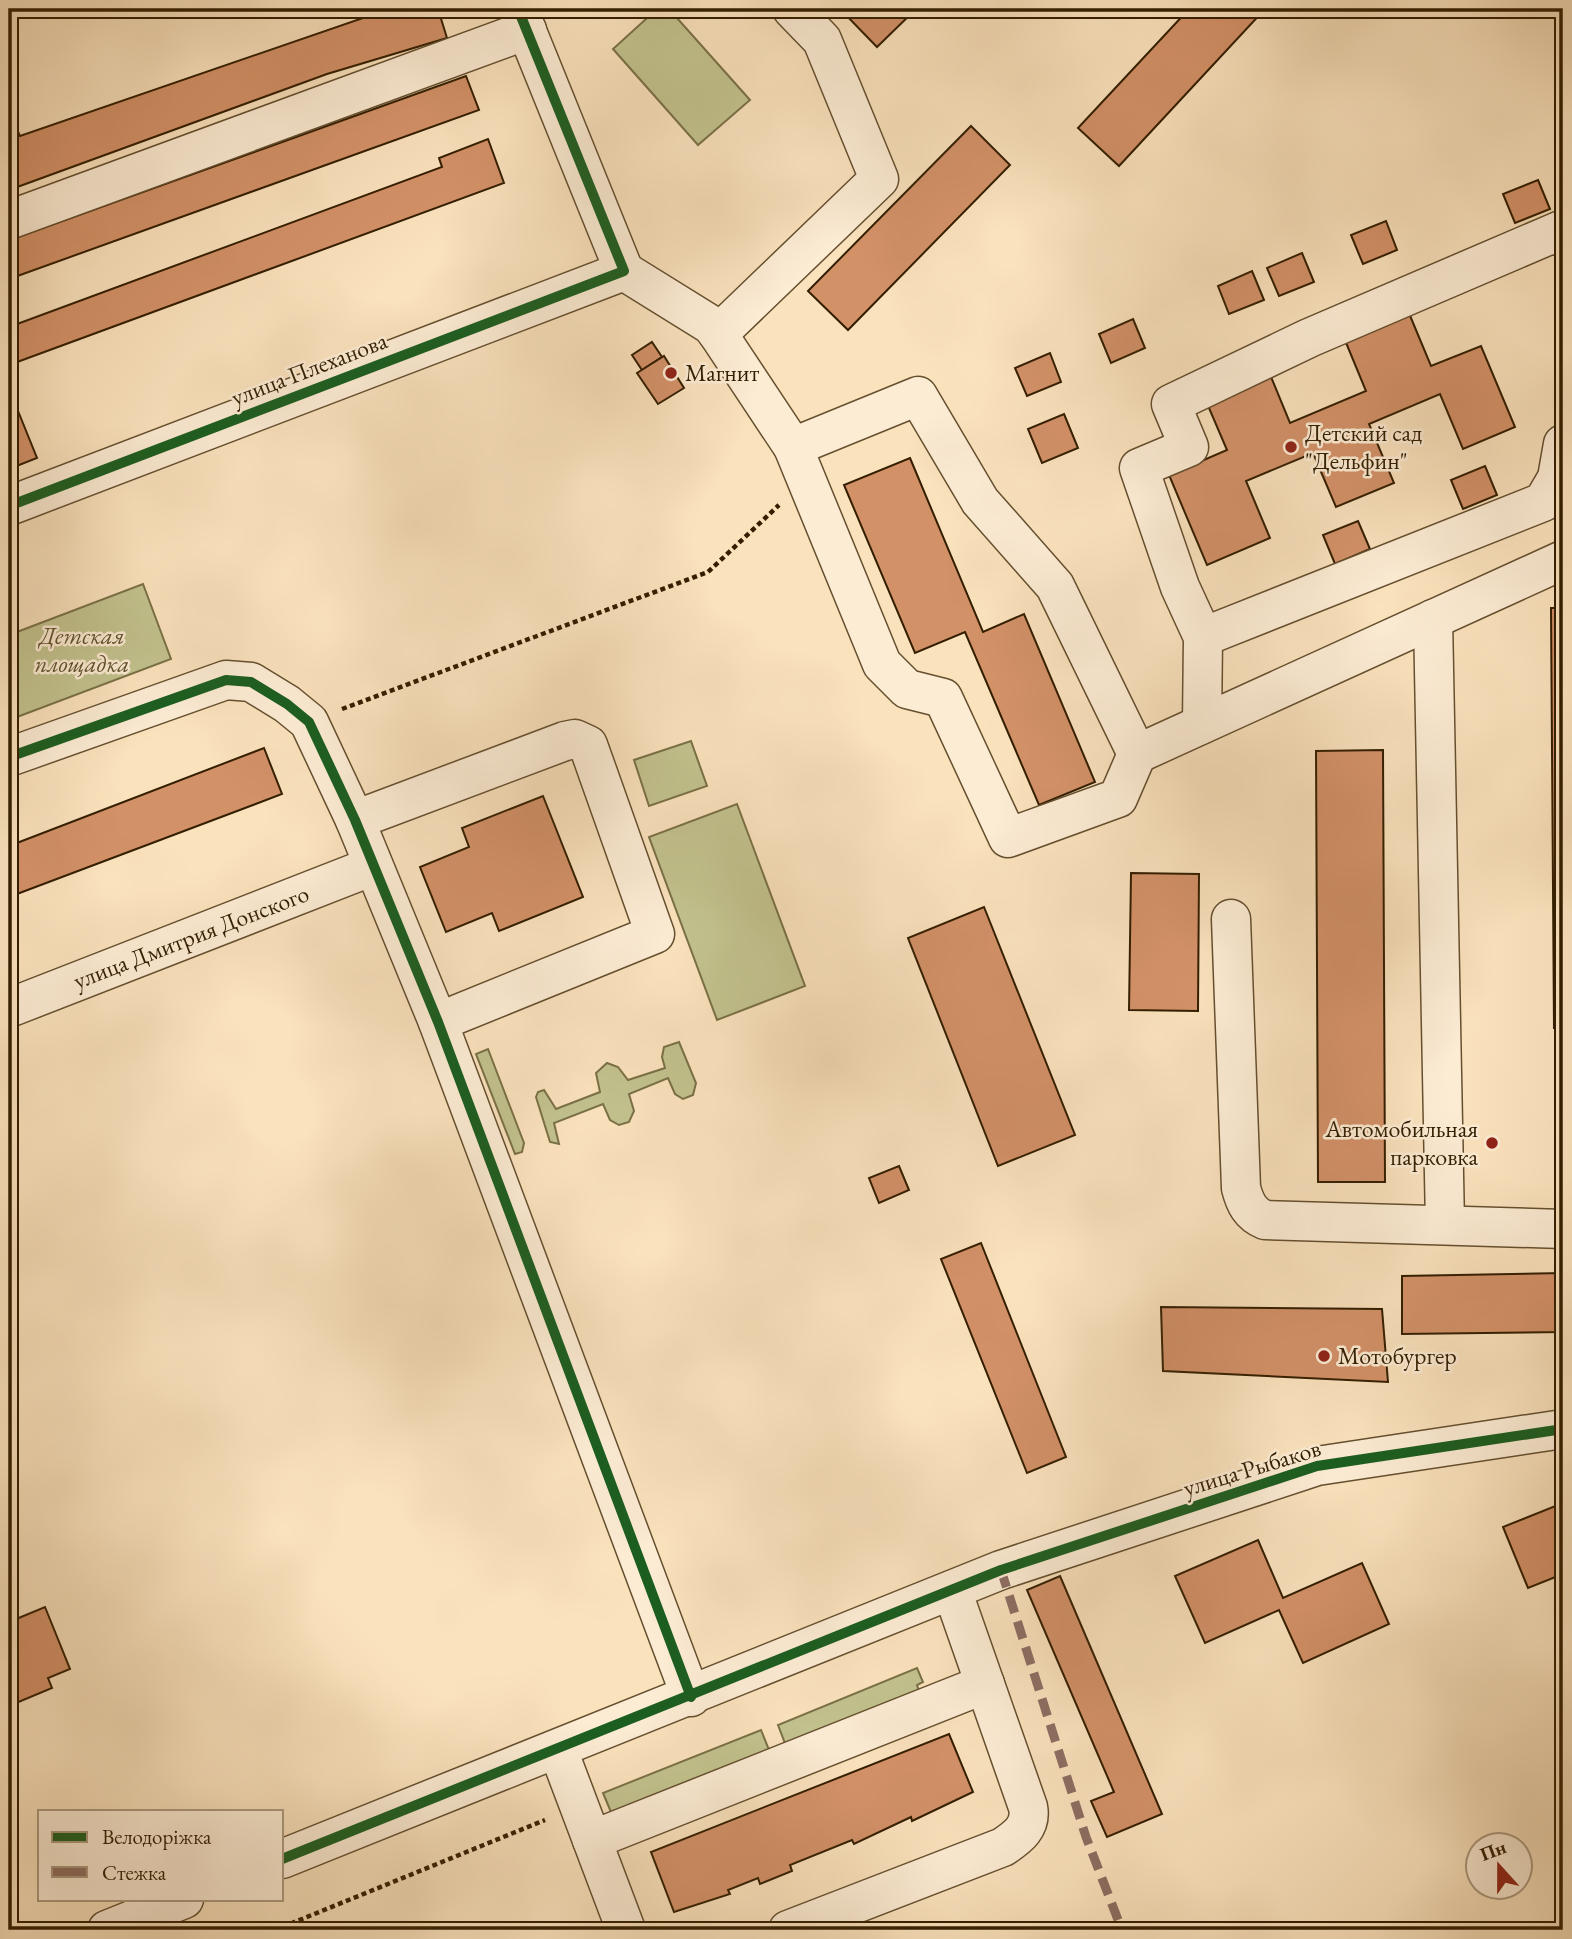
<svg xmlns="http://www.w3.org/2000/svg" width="1572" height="1939" font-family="'EB Garamond',serif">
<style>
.green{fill:#c2c28e;stroke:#7a7047;stroke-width:2}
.building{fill:#d39168;stroke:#331e00;stroke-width:2}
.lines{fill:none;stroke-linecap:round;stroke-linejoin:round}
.minor-casing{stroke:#654f2f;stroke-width:41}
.path{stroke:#331e00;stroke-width:4.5;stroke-dasharray:5 3.5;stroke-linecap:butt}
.minor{stroke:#fcecd4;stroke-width:38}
.quiet{stroke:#8d6e63;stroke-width:9;stroke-dasharray:18 9;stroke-linecap:butt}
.cycleway-casing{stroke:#fcecd4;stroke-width:15}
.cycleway{stroke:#1b5e20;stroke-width:10}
.poi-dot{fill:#8f2418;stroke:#fcecd4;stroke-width:2.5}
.labels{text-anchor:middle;stroke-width:5;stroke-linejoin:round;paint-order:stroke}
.street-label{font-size:24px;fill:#331e00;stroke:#fcecd4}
.poi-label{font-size:24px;fill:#331e00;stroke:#fcecd4;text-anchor:start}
.park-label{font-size:24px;font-style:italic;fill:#5e4f2b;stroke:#fcecd4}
</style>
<rect width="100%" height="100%" fill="#fae2bd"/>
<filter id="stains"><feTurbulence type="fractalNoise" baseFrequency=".00286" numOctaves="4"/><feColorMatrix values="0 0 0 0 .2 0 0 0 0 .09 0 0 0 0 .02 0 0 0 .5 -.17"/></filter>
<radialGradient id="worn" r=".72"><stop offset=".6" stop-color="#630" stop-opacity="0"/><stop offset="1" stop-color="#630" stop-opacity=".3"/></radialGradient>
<g class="green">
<polygon points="657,9 669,9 750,100 698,145 613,49"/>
<polygon points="143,584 171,659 9,720 9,635"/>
<polygon points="691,741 707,786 649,806 634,760"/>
<polygon points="737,804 805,986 717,1020 649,837"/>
<polygon points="679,1042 696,1083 693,1095 683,1099 675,1094 668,1078 629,1094 634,1111 629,1122 619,1125 610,1120 603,1104 554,1123 559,1144 550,1142 536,1097 538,1092 544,1090 556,1109 600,1092 596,1073 607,1063 618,1067 628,1080 665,1068 662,1057 664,1047"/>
<polygon points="488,1049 524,1143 522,1152 515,1154 476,1054"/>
<polygon points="917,1668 923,1682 917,1685 919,1691 786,1746 778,1725"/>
<polygon points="761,1730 771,1755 613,1817 603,1793"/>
</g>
<g class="building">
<polygon points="389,9 438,9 447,38 327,74 9,190 9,127 15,125 20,136"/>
<polygon points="840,9 916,9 877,47"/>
<polygon points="1189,9 1265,9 1119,166 1078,128"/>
<polygon points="466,76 479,110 9,279 9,240"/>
<polygon points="971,126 1010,165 848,330 808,291"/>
<polygon points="488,139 504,183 9,365 9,327 442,167 439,158"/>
<polygon points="1538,180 1550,209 1515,223 1503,194"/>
<polygon points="1386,221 1397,250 1363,264 1351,235"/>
<polygon points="1302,253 1314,282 1279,296 1267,268"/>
<polygon points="1252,271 1264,300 1229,314 1218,286"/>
<polygon points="1406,306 1431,366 1481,346 1515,427 1463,449 1440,394 1369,424 1394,483 1336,507 1313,453 1246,481 1270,538 1207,565 1169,475 1227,450 1203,394 1267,367 1290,423 1366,391 1342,333"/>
<polygon points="1133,319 1145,348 1111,363 1099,334"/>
<polygon points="652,342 662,357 642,370 632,355"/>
<polygon points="1050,353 1061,382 1027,396 1015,368"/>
<polygon points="664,356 684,388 658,404 637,373"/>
<polygon points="16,406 37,458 9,469 9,409"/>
<polygon points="1064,414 1078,448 1042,463 1028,429"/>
<polygon points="910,458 983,632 1024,614 1095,782 1039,805 965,632 915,653 844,485"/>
<polygon points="1485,466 1497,495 1463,509 1451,480"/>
<polygon points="1358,521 1370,549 1335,564 1323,535"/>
<polygon points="1551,608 1563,608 1563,1028 1554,1028"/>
<polygon points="264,748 282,794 9,897 9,846"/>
<polygon points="1383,750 1385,1182 1318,1182 1316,751"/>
<polygon points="543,796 583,897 499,931 492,913 446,932 420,867 469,847 462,828"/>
<polygon points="1131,873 1199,874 1198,1011 1129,1010"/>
<polygon points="984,907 1075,1135 998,1166 908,938"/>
<polygon points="899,1166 909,1190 879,1203 869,1178"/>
<polygon points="981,1243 1066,1457 1027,1473 941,1259"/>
<polygon points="1563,1273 1563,1332 1402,1334 1402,1276"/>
<polygon points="1161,1307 1382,1309 1388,1382 1163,1371"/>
<polygon points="1563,1503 1563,1574 1528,1588 1503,1527"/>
<polygon points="1258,1540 1283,1598 1362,1563 1389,1624 1303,1663 1279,1610 1205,1643 1175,1576"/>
<polygon points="1060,1576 1162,1814 1107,1837 1091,1801 1114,1792 1027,1590"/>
<polygon points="45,1607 70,1669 48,1678 52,1688 9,1706 9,1622"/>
<polygon points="949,1734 973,1792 912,1821 911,1817 854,1844 852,1840 790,1865 792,1871 760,1884 758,1878 728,1890 730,1894 674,1912 651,1852"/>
</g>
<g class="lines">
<g class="minor-casing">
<g id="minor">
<polyline points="518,9 624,271 711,325 718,334 793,447 882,664 907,689 943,698 1008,838 1118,798 1137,754 1563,560"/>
<polyline points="9,220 527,30"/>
<polyline points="718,334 879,179 822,40 792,9"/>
<polyline points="793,447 918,396 980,501 1055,586 1137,754"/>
<polyline points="9,506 624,271"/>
<polyline points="1433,619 1445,1225"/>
<polyline points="1203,637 1543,502 1557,478 1563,444"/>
<polyline points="1202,724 1203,637 1180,587 1139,468 1189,447 1171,404 1309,338 1561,230 1563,238"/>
<polyline points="9,757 226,680 251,682 287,704 309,722 355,820 438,1022 691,1697"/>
<polyline points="355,820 565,741 575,739 588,745 655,934 438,1022"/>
<path d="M1231 919 1241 1188C1245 1203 1250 1214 1265 1220L1563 1229"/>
<polyline points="9,1008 373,866"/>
<polyline points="558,1750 626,1930"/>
<polyline points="592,1840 985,1684"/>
<polyline points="282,1859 1001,1570 1317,1466 1563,1429"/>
<polyline points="107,1930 184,1899"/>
<path d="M788 1930 1003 1847C1018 1837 1032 1827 1028 1807L952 1590"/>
</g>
</g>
<g class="path">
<polyline points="342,709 708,572 779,505"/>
<polyline points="57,1930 72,1924"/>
<polyline points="275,1930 545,1820"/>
</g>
<use href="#minor" class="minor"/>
<polyline class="quiet" points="1001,1570 1086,1837 1122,1930"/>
<g class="cycleway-casing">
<g id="cycleway">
<polyline points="9,506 624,271 518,9"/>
<polyline points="9,757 226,680 251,682 287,704 309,722 355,820 438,1022 691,1697"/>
<polyline points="282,1859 1001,1570 1317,1466 1563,1429"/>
</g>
</g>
<use href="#cycleway" class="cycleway"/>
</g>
<g class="poi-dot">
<circle cx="671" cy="373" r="7"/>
<circle cx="1291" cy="447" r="7"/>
<circle cx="1492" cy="1143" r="7"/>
<circle cx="1324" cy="1356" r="7"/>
</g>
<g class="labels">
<g class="street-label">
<text transform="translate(309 369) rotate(-21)" y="8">улица Плеханова</text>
<text transform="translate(191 937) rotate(-21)" y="8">улица Дмитрия Донского</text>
<text transform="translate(1252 1468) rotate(-17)" y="8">улица Рыбаков</text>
</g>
<g class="poi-label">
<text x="685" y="381">Магнит</text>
<text x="1305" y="441">Детский сад<tspan x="1305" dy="28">"Дельфин"</tspan></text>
<text x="1478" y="1137" text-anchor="end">Автомобильная<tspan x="1478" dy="28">парковка</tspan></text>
<text x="1338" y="1364">Мотобургер</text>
</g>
<g class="park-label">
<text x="82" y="644">Детская<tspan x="82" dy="28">площадка</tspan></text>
</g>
</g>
<rect width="1572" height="1939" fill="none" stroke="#fae2bd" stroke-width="35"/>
<rect x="10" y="10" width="1551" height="1918" fill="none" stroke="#331e00" stroke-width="3.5"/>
<rect x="18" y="18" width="1537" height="1904" fill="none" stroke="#331e00" stroke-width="2"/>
<rect x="38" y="1810" width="245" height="91" fill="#fcecd4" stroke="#ac9a7f" stroke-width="2"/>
<rect x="52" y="1832" width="35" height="10" fill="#1b5e20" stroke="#ac9a7f" stroke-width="2"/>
<text x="102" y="1844" font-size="21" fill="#331e00">Велодоріжка</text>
<rect x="52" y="1867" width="35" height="10" fill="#8d6e63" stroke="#ac9a7f" stroke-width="2"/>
<text x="102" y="1880" font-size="21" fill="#331e00">Стежка</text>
<g transform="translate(1499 1866) rotate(339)"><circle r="33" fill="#fcecd4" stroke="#ac9a7f" stroke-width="2"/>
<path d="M0-5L12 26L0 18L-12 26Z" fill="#8f2418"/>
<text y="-10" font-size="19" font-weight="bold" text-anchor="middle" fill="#331e00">Пн</text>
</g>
<rect width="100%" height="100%" filter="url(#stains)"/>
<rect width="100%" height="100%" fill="url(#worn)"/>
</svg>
